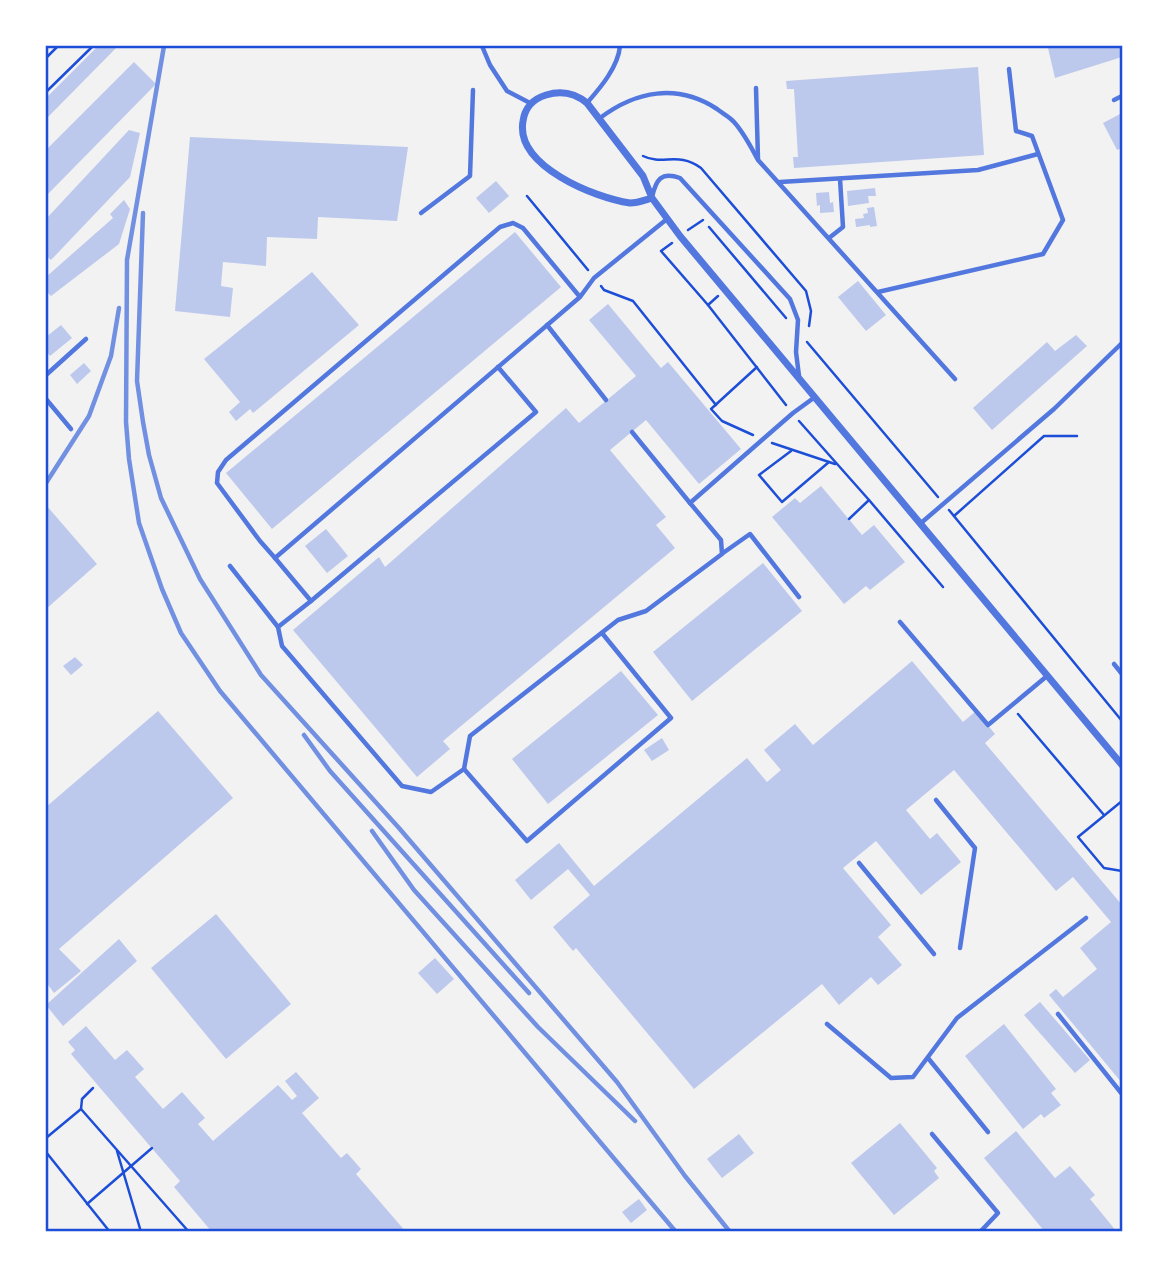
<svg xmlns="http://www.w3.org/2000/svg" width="1168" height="1277" font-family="Rubik,sans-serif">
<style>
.building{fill:#bdc9ec}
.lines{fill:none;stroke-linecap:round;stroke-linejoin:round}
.path{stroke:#1d4ed8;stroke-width:2.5}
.service{stroke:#5277de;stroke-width:4.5}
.minor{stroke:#5277de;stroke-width:7}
.rail{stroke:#7290e2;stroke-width:4.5}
.neatline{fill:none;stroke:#1d4ed8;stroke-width:2.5}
</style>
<rect width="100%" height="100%" fill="#f2f2f2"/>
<g class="building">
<polygon points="98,46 118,46 46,119 46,98"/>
<polygon points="1057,46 1122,46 1122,57 1055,78 1048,48"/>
<polygon points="134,62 156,84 46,196 46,150"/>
<polygon points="978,67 984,155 794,168 793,157 798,157 794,89 787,89 786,81"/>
<polygon points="1122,113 1122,148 1117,150 1103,123"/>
<polygon points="129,130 140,133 130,177 51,260 46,256 46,219"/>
<polygon points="190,137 408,147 397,221 318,217 317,239 267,237 266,266 223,262 221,286 233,288 230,317 175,311"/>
<polygon points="496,181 509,196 489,213 476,198"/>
<polygon points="875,188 876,196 868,196 869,203 848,206 847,191"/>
<polygon points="829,192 830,203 833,202 834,212 820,213 820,205 817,206 816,193"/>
<polygon points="124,200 130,209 119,244 51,296 46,291 46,277 113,218 110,214"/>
<polygon points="874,207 877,226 870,227 870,225 856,227 855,219 864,218 863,214 868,213 867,208"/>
<polygon points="515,232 561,287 272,529 226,473"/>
<polygon points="312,272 359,325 253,413 250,409 236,421 229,412 240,402 204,359"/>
<polygon points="858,281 886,315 866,331 838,297"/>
<polygon points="608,304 661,368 668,362 741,449 699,484 646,420 610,450 666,517 656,525 675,548 443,741 450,749 417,777 293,630 379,557 385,567 566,408 579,423 636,376 589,320"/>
<polygon points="61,325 72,338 50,356 46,351 46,337"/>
<polygon points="1076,335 1087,346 992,430 973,408 1047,342 1055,351"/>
<polygon points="84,363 91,371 77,384 70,375"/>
<polygon points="821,486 862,535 874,525 905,562 870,590 866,586 844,604 772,517 795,498 800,503"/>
<polygon points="46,505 97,564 46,609"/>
<polygon points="326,529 348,556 327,573 305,546"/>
<polygon points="763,563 802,611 692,701 653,652"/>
<polygon points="75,657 83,665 71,675 63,666"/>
<polygon points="912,661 963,722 976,711 995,734 985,743 1122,905 1122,1083 1049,995 1056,989 1063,997 1097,969 1080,948 1111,922 1073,877 1056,891 954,770 906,810 930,839 937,833 961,862 921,895 876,841 843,868 891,925 878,937 902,965 878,985 871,977 839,1005 822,984 694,1089 576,948 573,951 553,927 590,895 568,869 531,900 515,880 559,843 594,886 747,758 767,782 781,770 764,750 795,724 813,745"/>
<polygon points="621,671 658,715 548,804 512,759"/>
<polygon points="158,711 233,798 59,949 81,971 54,993 46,982 46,807"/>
<polygon points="662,738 669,750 652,761 644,750"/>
<polygon points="216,914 291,1004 226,1059 151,968"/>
<polygon points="119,939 137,961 63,1026 46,1005"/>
<polygon points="435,958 454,979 437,994 418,973"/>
<polygon points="1040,1002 1090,1060 1075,1073 1024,1015"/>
<polygon points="1004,1024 1056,1089 1051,1093 1061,1105 1044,1118 1041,1114 1023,1129 965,1056"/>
<polygon points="86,1026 115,1060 127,1050 144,1069 135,1077 163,1109 182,1092 205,1118 198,1124 213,1141 278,1085 292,1100 297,1096 285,1081 296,1072 319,1098 302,1113 341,1158 347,1153 361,1169 356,1174 406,1232 212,1232 174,1187 180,1181 71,1054 75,1050 68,1042"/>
<polygon points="900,1123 937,1168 934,1171 939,1178 894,1215 851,1163"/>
<polygon points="1016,1131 1055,1178 1070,1166 1095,1195 1090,1199 1117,1232 1045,1232 984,1158"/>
<polygon points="739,1134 754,1153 722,1178 707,1159"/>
<polygon points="639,1199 647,1210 631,1223 622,1212"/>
</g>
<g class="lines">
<g class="path">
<polyline points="46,58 58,46"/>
<polyline points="46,92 93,46"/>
<path d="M643 156C663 166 678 151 701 168L806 291 811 311 809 326"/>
<polyline points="527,196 588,270"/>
<polyline points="709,227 786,318"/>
<polyline points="688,230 703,220"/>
<polyline points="672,243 661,251 708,305"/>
<polyline points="601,286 604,290 633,301 716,405"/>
<polyline points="718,296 708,305 786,405"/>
<polyline points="807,342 938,497"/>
<polyline points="799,421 869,500 849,519"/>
<polyline points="753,435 722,421 711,409 757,367"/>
<polyline points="772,443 835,464"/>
<polyline points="791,451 759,475 782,502 829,462"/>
<polyline points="869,500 943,587"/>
<polyline points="949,510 1122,721"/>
<polyline points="954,516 1044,436 1077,436"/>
<polyline points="1018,714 1104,815"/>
<polyline points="1122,801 1078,837 1104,868 1122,871"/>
<polyline points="81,1109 189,1232"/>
<polyline points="46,1138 81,1109 82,1099 93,1088"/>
<polyline points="117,1151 141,1232"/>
<polyline points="46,1152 110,1232"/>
<polyline points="87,1204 152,1148"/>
</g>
<g class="service">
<polyline points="482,46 490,65 507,91 530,103"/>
<polyline points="756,88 758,159"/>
<polyline points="1114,100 1122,96"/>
<path d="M587 103C601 87 618 67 620 46"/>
<path d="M600 118C636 91 677 83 717 109 722 113 730 117 734 122 744 133 751 147 758 160L955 379"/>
<polyline points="780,182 978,170 1038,154"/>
<path d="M652 197C656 180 661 171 680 178L790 299 798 320 796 352 799 376"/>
<polyline points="421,213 470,176 473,90"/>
<polyline points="829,238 843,227 840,179"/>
<polyline points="878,292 1043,254 1063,220 1032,136 1016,131 1009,69"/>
<polyline points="580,297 523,228 513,223 500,227 226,460 218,472 217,483 260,541 275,558 580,297 594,278 667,219"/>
<polyline points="547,325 606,400"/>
<polyline points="46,375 86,339"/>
<polyline points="46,399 71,429"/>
<polyline points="632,432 690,503"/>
<polyline points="921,523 1054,409 1122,343"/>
<polyline points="723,553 750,534 799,597"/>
<polyline points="275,558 311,601 278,627 282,646 402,786 431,792 464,769 470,736 618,620 646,611 722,554 721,540 690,503 793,413 815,397"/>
<polyline points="230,566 278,627"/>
<polyline points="311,601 536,412 498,367"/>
<polyline points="900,622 988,725 1047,676"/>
<polyline points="1114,664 1122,674"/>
<polyline points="464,769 527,841 671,718 602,633"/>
<polyline points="936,800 975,848 960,948"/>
<polyline points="859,863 934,954"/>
<polyline points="1058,1014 1122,1094"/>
<polyline points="827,1024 891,1078 913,1077 957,1018 1086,918"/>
<polyline points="928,1058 988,1132"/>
<polyline points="932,1134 998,1213 980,1232"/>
</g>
<path class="minor" d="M652 198C645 200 637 203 630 203 595 198 515 166 523 121 525 107 533 99 546 95 562 90 575 93 587 103L643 176 652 198 680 236 1122 765"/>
<g class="rail">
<polyline points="164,46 127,260 126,422 129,459 139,523 162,589 181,633 220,691 676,1232"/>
<polyline points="143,213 137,381 143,422 149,455 161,498 200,579 261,675 399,828 617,1082 685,1176 730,1232"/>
<polyline points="46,483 89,416 111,356 119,308"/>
<polyline points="304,735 330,771 529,993"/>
<polyline points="372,831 414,890 538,1027 635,1121"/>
</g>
</g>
<rect width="1168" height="1277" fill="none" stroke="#ffffff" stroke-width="94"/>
<rect x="47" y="47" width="1074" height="1183" class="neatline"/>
</svg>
